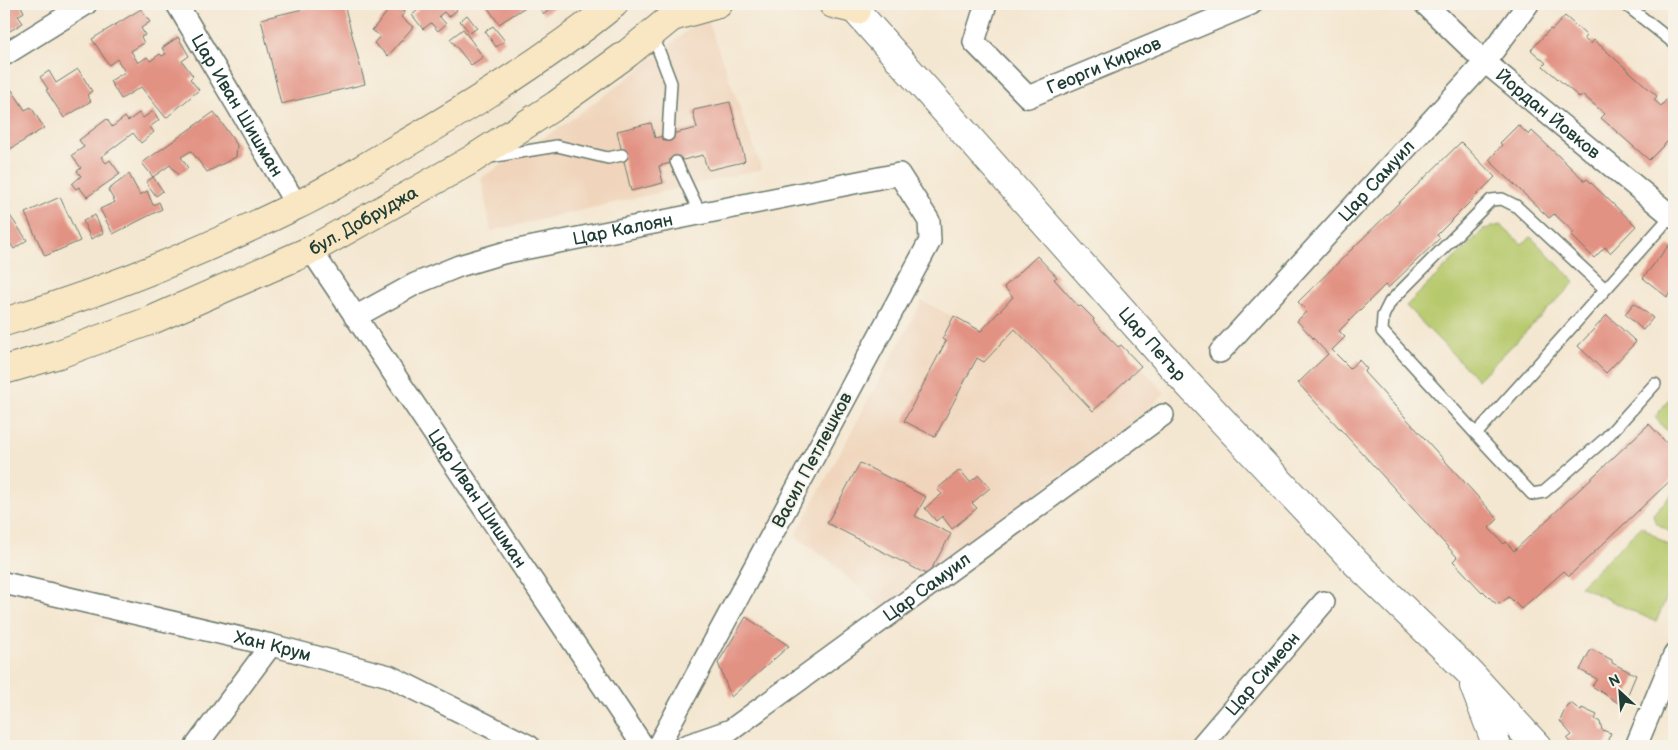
<svg xmlns="http://www.w3.org/2000/svg" width="1678" height="750" font-family="'Balsamiq Sans',sans-serif">
<style>
.built{fill:#f0d5bc}
.green{fill:#b7c96d;stroke:#6b8350}
.building{fill:#e29283}
.lines{fill:none;stroke-linecap:round;stroke-linejoin:round}
.service-casing{stroke:#6a786b;stroke-width:14}
.minor-casing{stroke:#6a786b;stroke-width:24}
.tertiary-casing{stroke:#6a786b;stroke-width:30}
.secondary-casing{stroke:#6a786b;stroke-width:30}
.service{stroke:#fff;stroke-width:11}
.minor{stroke:#fff;stroke-width:21}
.tertiary{stroke:#fff;stroke-width:28}
.secondary{stroke:#f9e7c3;stroke-width:28}
.labels{text-anchor:middle;stroke-width:4;stroke-linejoin:round;paint-order:stroke}
.street-label{font-size:18px;fill:#1f3d34;stroke:#f7f3e8}
</style>
<rect width="100%" height="100%" fill="#f7f3e8"/>
<filter id="ink" filterUnits="userSpaceOnUse"><feTurbulence type="fractalNoise" baseFrequency=".02" numOctaves="2"/><feDisplacementMap in="SourceGraphic" scale="10" xChannelSelector="R" yChannelSelector="G"/><feConvolveMatrix kernelMatrix="1 2 1 2 8 2 1 2 1" color-interpolation-filters="sRGB"/></filter>
<filter id="wash" filterUnits="userSpaceOnUse"><feTurbulence type="fractalNoise" baseFrequency=".0096" numOctaves="4" result="noise"/><feDisplacementMap in="SourceGraphic" scale="20" xChannelSelector="R" yChannelSelector="G"/><feGaussianBlur stdDeviation="1.12" result="paint"/><feColorMatrix in="noise" values="0 0 0 0 0 0 0 0 0 0 0 0 0 0 0 0 0 1.4 0 .05"/><feComposite in="paint" operator="in"/></filter>
<g filter="url(#wash)">
<rect width="100%" height="100%" fill="#f4e7d1"/>
<g class="built">
<polygon points="706,15 762,169 491,231 481,178 568,122 640,69"/>
<polygon points="1037,256 1165,393 1142,415 882,609 829,560 795,536 922,301 981,331 1013,297 1004,287"/>
</g>
<g class="green">
<polygon points="1500,225 1522,244 1531,237 1575,282 1478,380 1406,306 1484,229"/>
<polygon points="1670,398 1674,402 1674,440 1655,417"/>
<polygon points="1674,492 1674,535 1655,522 1653,514"/>
<polygon points="1642,526 1674,550 1674,580 1656,622 1580,586"/>
</g>
<g id="blocks">
<g class="building">
<polygon points="4,4 20,4 24,12 18,16 23,23 10,31 4,21"/>
<polygon points="324,4 344,4 365,84 281,104 261,19"/>
<polygon points="394,4 405,12 401,17 413,27 388,56 374,43 380,36 372,30"/>
<polygon points="414,4 452,4 457,10 449,17 444,12 439,16 446,24 438,31 431,23 423,29 412,15 418,10"/>
<polygon points="485,4 530,4 499,24"/>
<polygon points="545,4 559,4 544,14 539,8"/>
<polygon points="141,9 150,22 141,28 145,35 141,37 144,43 131,51 138,63 147,57 150,61 160,54 162,56 166,54 162,48 178,37 189,56 182,61 193,76 190,79 199,90 166,118 141,87 121,99 110,81 125,72 117,59 109,65 92,39"/>
<polygon points="467,15 477,28 470,33 460,21"/>
<polygon points="1565,16 1586,35 1584,39 1591,44 1594,40 1657,96 1654,100 1661,106 1667,99 1674,106 1674,135 1649,160 1601,118 1605,114 1583,95 1580,98 1543,66 1546,63 1531,50 1550,29 1552,30"/>
<polygon points="493,26 505,41 496,47 485,31"/>
<polygon points="463,29 483,57 471,65 450,39"/>
<polygon points="78,69 92,91 87,95 91,101 64,118 46,90 48,89 40,77 49,71 56,83"/>
<polygon points="12,90 25,110 31,107 44,128 4,153 4,95"/>
<polygon points="730,102 745,160 743,162 709,170 707,168 703,155 659,166 663,183 631,191 617,131 651,123 655,138 697,128 693,113 694,110"/>
<polygon points="153,111 159,120 150,127 154,132 141,143 133,133 101,157 106,163 110,160 120,174 87,197 79,187 76,189 72,184 81,176 77,171 81,168 72,155 84,147 79,140 107,119 112,127 125,117 128,121 139,113 143,118"/>
<polygon points="214,112 237,145 236,157 207,172 191,151 181,157 188,168 178,175 170,165 153,177 142,163"/>
<polygon points="1518,125 1529,135 1532,131 1585,181 1587,179 1636,226 1610,253 1605,247 1594,258 1571,235 1574,232 1554,214 1549,218 1489,160 1502,145 1500,143"/>
<polygon points="1461,142 1495,177 1437,235 1440,238 1388,288 1385,285 1339,331 1345,337 1332,350 1350,368 1359,360 1367,369 1364,372 1498,519 1489,528 1504,544 1506,542 1514,551 1649,424 1674,451 1674,477 1569,576 1564,571 1521,609 1509,597 1499,604 1495,603 1483,591 1482,592 1453,561 1457,557 1298,383 1328,354 1297,321 1307,311 1298,302"/>
<polygon points="129,174 140,195 147,191 153,205 159,202 162,209 113,234 100,209 115,202 108,190"/>
<polygon points="153,177 163,191 156,196 146,182"/>
<polygon points="60,197 80,241 45,256 25,213"/>
<polygon points="6,210 27,240 14,249 8,240 4,243 4,212"/>
<polygon points="95,215 103,233 91,239 83,221"/>
<polygon points="1669,245 1674,249 1674,288 1667,297 1643,278"/>
<polygon points="1037,256 1057,277 1054,279 1079,307 1081,306 1094,319 1093,321 1118,347 1121,345 1141,366 1093,411 1015,329 984,362 977,358 935,437 904,421 946,341 942,339 954,316 981,331 1013,297 1004,287"/>
<polygon points="1634,303 1653,318 1643,330 1625,314"/>
<polygon points="1607,315 1636,342 1606,373 1578,346"/>
<polygon points="860,463 926,497 915,516 951,534 928,575 827,523"/>
<polygon points="960,470 970,482 979,475 990,488 972,503 977,508 952,529 942,516 936,521 925,508 942,494 937,489"/>
<polygon points="746,617 789,646 731,697 718,663"/>
<polygon points="1591,649 1612,660 1612,663 1636,675 1623,706 1592,686 1597,679 1580,670"/>
<polygon points="1571,703 1581,711 1582,708 1597,715 1595,719 1600,722 1602,730 1611,733 1605,746 1573,746 1567,739 1572,735 1560,721 1567,705"/>
</g>
</g>
</g>
<g filter="url(#ink)">
<use href="#blocks" fill-opacity="0" stroke="#6a786b" stroke-width="1"/>
<g class="lines">
<g class="service-casing">
<g id="service">
<polyline points="1625,4 1674,43"/>
<polyline points="652,33 671,83 668,135"/>
<polyline points="490,157 557,146 608,158 622,155"/>
<polyline points="676,162 700,213"/>
<polyline points="1605,289 1516,206 1502,199 1491,200 1390,302 1383,316 1382,331 1476,434 1671,216"/>
<polyline points="1476,434 1532,494 1544,492 1605,439 1655,384"/>
</g>
</g>
<g class="minor-casing">
<g id="minor">
<path id="s1" d="M177 4 297 206"/>
<path id="s2" d="M986 4 974 42 1028 97 1251 4"/>
<path id="s3" d="M1425 4 1485 62 1674 218"/>
<polyline points="4,55 86,4"/>
<path id="s4" d="M311 250 643 746"/>
<path id="s5" d="M355 317 415 284 459 266 503 253 899 174 929 221 930 241 658 746"/>
<path id="s6" d="M1220 352 1485 62 1528 4"/>
<path id="s7" d="M4 583 271 645 389 676 529 746"/>
<polyline points="196,746 271,645"/>
<path id="s8" d="M685 746 731 730 1163 415"/>
<path id="s9" d="M1201 746 1324 602"/>
<polyline points="1636,746 1674,655"/>
</g>
</g>
<g class="tertiary-casing">
<g id="tertiary">
<path id="s10" d="M850 4 1187 383 1356 563 1468 671 1537 746"/>
<polyline points="1474,686 1497,746"/>
</g>
</g>
<g class="secondary-casing">
<g id="secondary">
<polyline points="833,4 857,10 856,4"/>
<polyline points="672,17 718,4"/>
<path d="M4 322C104 292 201 252 295 206 328 191 359 170 391 152 468 108 545 60 614 4"/>
<path id="s11" d="M4 370 59 354 152 320 311 250 471 160 556 105 628 53 688 4"/>
</g>
</g>
<use href="#service" class="service"/>
<use href="#minor" class="minor"/>
<use href="#tertiary" class="tertiary"/>
<use href="#secondary" class="secondary"/>
</g>
</g>
<g class="labels">
<g class="street-label">
<text dy="6" stroke="none"><textPath href="#s2" startOffset="199">Георги Кирков</textPath></text>
<text dy="6" stroke="none"><textPath href="#s1" startOffset="118">Цар Иван Шишман</textPath></text>
<text dy="6" stroke="none"><textPath href="#s3" startOffset="165">Йордан Йовков</textPath></text>
<text dy="6" stroke="none"><textPath href="#s6" startOffset="232">Цар Самуил</textPath></text>
<text dy="6" stroke="none"><textPath href="#s11" startOffset="390">бул. Добруджа</textPath></text>
<text dy="6" stroke="none"><textPath href="#s5" startOffset="284">Цар Калоян</textPath></text>
<text dy="6" stroke="none"><textPath href="#s10" startOffset="455">Цар Петър</textPath></text>
<text transform="translate(812 460) rotate(-62)" y="6">Васил Петлешков</text>
<text dy="6" stroke="none"><textPath href="#s4" startOffset="299">Цар Иван Шишман</textPath></text>
<text dy="6" stroke="none"><textPath href="#s8" startOffset="291">Цар Самуил</textPath></text>
<text dy="6" stroke="none"><textPath href="#s7" startOffset="276">Хан Крум</textPath></text>
<text dy="6" stroke="none"><textPath href="#s9" startOffset="95">Цар Симеон</textPath></text>
</g>
</g>
<rect width="1678" height="750" fill="none" stroke="#f7f3e8" stroke-width="20"/>
<g transform="translate(1620 692) rotate(334)" stroke="#f7f3e8" stroke-width="4" paint-order="stroke">
<path d="M0-4L9 19L0 12L-9 19Z" fill="#1f3d34"/>
<text y="-8" font-size="14" font-weight="bold" text-anchor="middle" fill="#1f3d34">N</text>
</g>
</svg>
